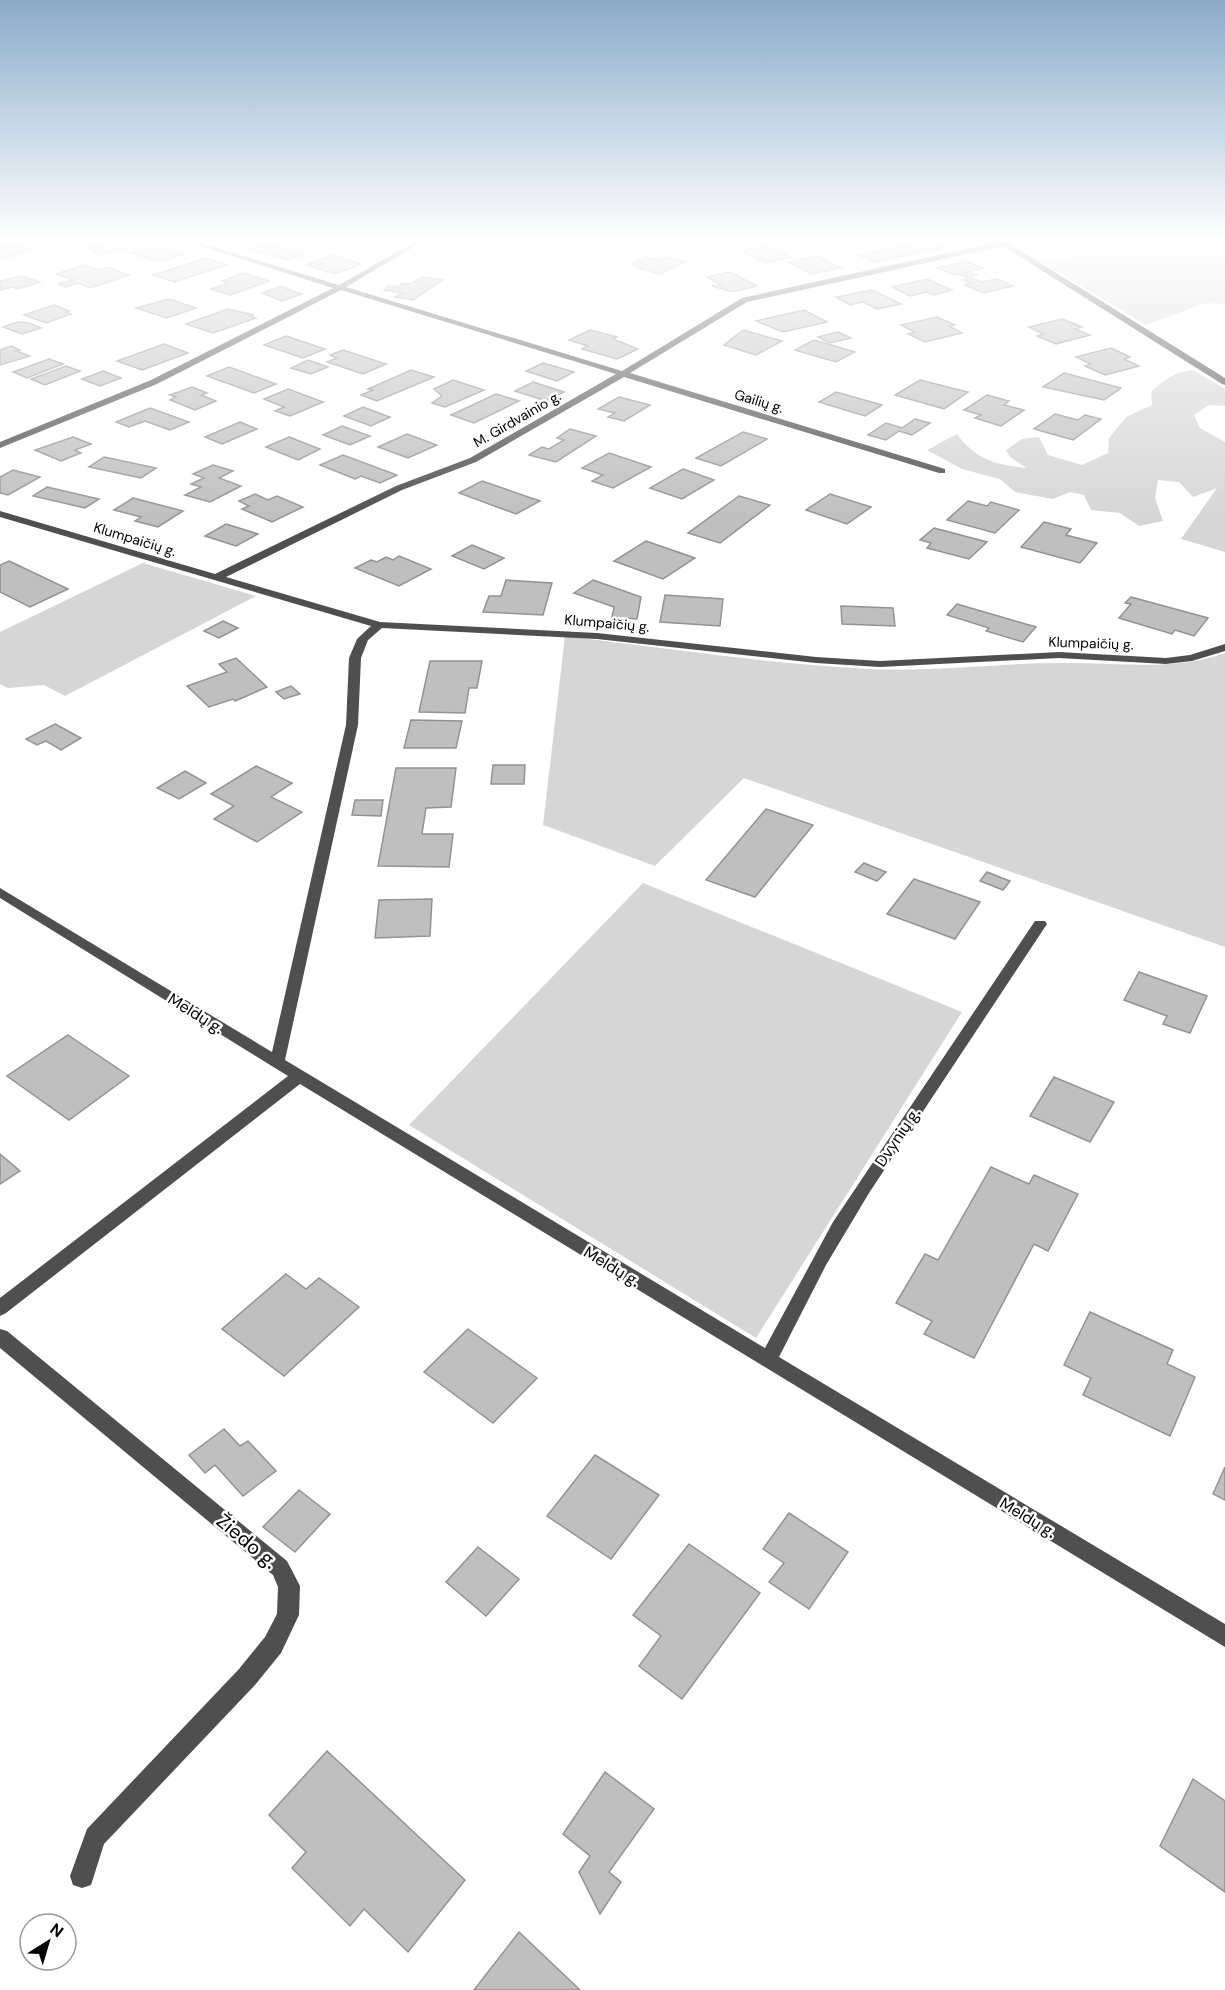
<svg xmlns="http://www.w3.org/2000/svg" width="1225" height="1990" font-family="'DM Sans',sans-serif">
<style>
.green{fill:#d6d6d6}
.building{fill:#bfbfbf;stroke:#939393;stroke-width:1.5}
.lines{fill:none;stroke-linecap:round;stroke-linejoin:round}
.minor{fill:#4f4f4f;fill-rule:evenodd}
.labels{text-anchor:middle;stroke-width:5;stroke-linejoin:round;paint-order:stroke}
.far-street-label{font-size:14px;fill:#000;stroke:#fff}
.street-label{font-size:16px;fill:#000;stroke:#fff}
.near-street-label{font-size:20px;fill:#000;stroke:#fff}
</style>
<rect width="100%" height="100%" fill="#fff"/>
<g class="green">
<polygon points="1066,241 1225,241 1225,304 1205,303 1146,325 1037,259 1075,261"/>
<path d="M1193 370 1225 389V406L1209 405 1194 415 1200 428 1225 442V552L1181 539 1217 488 1193 497 1179 482 1158 480 1155 498 1163 521 1139 526 1120 513 1091 510 1084 495 1070 492 1053 499 1015 492 1000 479 962 469 927 450 957 434C976 460 996 465 1027 468L1010 457 1006 450 1022 439 1039 437 1048 455 1082 465 1108 453 1109 438 1126 417 1152 405 1151 392C1167 378 1172 373 1193 370Z"/>
<polygon points="143,563 256,596 65,696 44,685 8,688 0,684 0,632"/>
<path d="M565 636C666 648 767 664 868 669 933 672 998 663 1063 663 1117 662 1173 672 1225 653V947L744 778 655 866 543 825Z"/>
<polygon points="643,883 962,1012 756,1338 409,1125"/>
</g>
<g class="building">
<polygon points="113,241 149,241 152,243 97,255 87,247"/>
<polygon points="924,241 933,241 946,247 874,262 859,255"/>
<polygon points="14,243 34,250 0,259 0,248"/>
<polygon points="268,243 305,254 287,260 251,249"/>
<polygon points="768,246 791,257 765,263 742,251"/>
<polygon points="150,247 170,250 185,254 160,262 131,253"/>
<polygon points="332,255 361,264 335,274 306,265"/>
<polygon points="817,256 841,268 811,274 788,262"/>
<polygon points="647,257 660,260 667,257 686,262 660,274 638,268 642,267 631,264"/>
<polygon points="206,258 227,265 174,282 153,275"/>
<polygon points="967,261 983,268 967,272 976,275 967,277 959,274 954,275 937,268"/>
<polygon points="84,265 100,270 108,267 129,275 90,288 78,283 66,287 59,284 73,280 56,274"/>
<polygon points="730,272 757,286 733,292 712,286 721,285 707,277"/>
<polygon points="243,273 269,281 230,295 211,289 228,283 222,281"/>
<polygon points="22,276 40,282 18,289 13,287 0,290 0,281"/>
<polygon points="422,277 443,280 413,300 395,297 402,293 384,290 389,286 397,287 403,283 410,284"/>
<polygon points="972,278 981,282 997,279 1013,286 983,293 965,285 971,283 963,280"/>
<polygon points="927,279 952,290 934,295 927,292 910,296 892,287"/>
<polygon points="281,286 290,290 302,294 282,301 262,293"/>
<polygon points="872,290 901,304 877,309 863,302 850,305 836,297"/>
<polygon points="169,299 196,308 167,318 136,308"/>
<polygon points="54,305 69,311 66,312 71,314 46,323 24,315"/>
<polygon points="228,309 254,315 250,316 256,318 213,333 186,324"/>
<polygon points="804,310 827,322 783,332 756,321"/>
<polygon points="937,317 955,325 949,326 962,333 925,342 908,334 915,332 901,325"/>
<polygon points="1062,319 1082,327 1075,329 1090,335 1056,344 1037,336 1043,334 1029,327"/>
<polygon points="18,322 29,323 41,328 22,334 3,327"/>
<polygon points="590,330 617,337 613,339 638,349 617,359 582,349 588,346 569,340"/>
<polygon points="743,330 782,341 756,355 724,345"/>
<polygon points="838,332 851,338 830,343 818,337"/>
<polygon points="286,336 325,349 303,358 264,345"/>
<polygon points="814,340 855,352 836,362 795,350"/>
<polygon points="164,344 188,353 142,370 117,361"/>
<polygon points="11,346 20,350 16,351 30,356 0,365 0,350"/>
<polygon points="1111,348 1130,357 1124,359 1139,366 1105,375 1085,366 1091,364 1076,357"/>
<polygon points="343,350 386,364 363,374 327,362 337,358 330,355"/>
<polygon points="49,359 63,364 27,378 13,372"/>
<polygon points="308,360 328,367 311,374 291,368"/>
<polygon points="543,363 574,372 557,381 526,371"/>
<polygon points="66,366 80,371 45,385 31,379"/>
<polygon points="229,367 276,384 254,393 207,376"/>
<polygon points="411,370 434,377 377,401 361,395 373,390 368,389"/>
<polygon points="103,371 121,378 100,386 82,379"/>
<polygon points="1064,373 1121,388 1104,400 1043,387"/>
<polygon points="453,380 484,390 445,407 432,403 442,396 434,389"/>
<polygon points="920,380 968,392 944,409 895,395"/>
<polygon points="533,382 564,392 546,401 515,391"/>
<polygon points="192,387 207,393 201,395 216,401 195,410 170,400 176,397 170,395"/>
<polygon points="288,389 323,402 290,416 275,411 284,407 264,399"/>
<polygon points="836,392 882,405 865,416 819,402"/>
<polygon points="496,394 519,401 474,423 451,415"/>
<polygon points="987,395 1009,401 1004,405 1024,410 1001,426 975,418 981,415 964,410"/>
<polygon points="619,397 650,405 624,421 608,417 615,413 598,409"/>
<polygon points="363,407 390,417 371,426 344,416"/>
<polygon points="150,408 189,422 170,430 145,421 129,427 116,422"/>
<polygon points="1055,414 1078,420 1085,415 1101,419 1073,440 1034,429"/>
<polygon points="915,419 930,423 912,435 899,431 886,440 868,435 886,423 902,428"/>
<polygon points="240,422 257,429 222,444 205,437"/>
<polygon points="342,426 370,436 350,445 323,435"/>
<polygon points="570,429 596,436 556,462 529,455 542,447 549,449 564,440 557,438"/>
<polygon points="743,432 767,439 721,466 696,458"/>
<polygon points="407,434 437,445 408,458 378,447"/>
<polygon points="73,437 91,444 75,450 81,453 61,461 35,450"/>
<polygon points="289,437 320,449 298,460 266,447"/>
<polygon points="609,453 651,467 613,488 592,481 603,475 582,468"/>
<polygon points="343,455 397,475 380,483 361,476 355,479 320,465"/>
<polygon points="104,457 156,468 141,478 89,467"/>
<polygon points="213,465 233,471 219,478 241,486 210,502 185,495 201,487 191,484 204,478 193,474"/>
<polygon points="683,469 714,480 682,499 650,488"/>
<polygon points="13,470 40,477 8,495 0,493 0,477"/>
<polygon points="482,481 540,501 516,514 459,493"/>
<polygon points="47,487 99,499 85,508 33,496"/>
<polygon points="255,494 268,500 277,496 303,507 272,522 242,509 249,506 239,501"/>
<polygon points="830,494 871,507 847,524 806,510"/>
<polygon points="739,496 770,505 720,543 688,533"/>
<polygon points="133,498 183,511 158,527 135,521 141,517 114,510"/>
<polygon points="968,501 987,506 991,502 1019,510 995,533 947,520"/>
<polygon points="1044,522 1071,529 1066,535 1097,543 1080,563 1021,547"/>
<polygon points="226,524 258,534 236,546 205,536"/>
<polygon points="934,528 987,542 969,559 927,548 931,543 920,540"/>
<polygon points="646,541 695,558 663,579 614,561"/>
<polygon points="472,545 504,558 484,569 452,556"/>
<polygon points="399,556 431,569 399,586 355,568 371,560 377,562 386,557 393,560"/>
<polygon points="9,561 68,589 30,607 0,592 0,565"/>
<polygon points="506,580 552,583 543,615 483,612 489,596 501,596"/>
<polygon points="593,580 641,597 637,619 612,617 614,607 574,593"/>
<polygon points="665,595 723,599 720,626 660,622"/>
<polygon points="1131,597 1208,618 1194,636 1175,630 1172,634 1119,618 1131,604 1125,603"/>
<polygon points="957,604 1036,627 1023,642 986,631 989,628 947,615"/>
<polygon points="841,606 893,608 895,626 842,624"/>
<polygon points="223,621 238,628 219,638 204,631"/>
<polygon points="236,658 267,687 235,701 233,699 209,707 187,686 227,672 219,664"/>
<polygon points="430,661 482,661 477,688 469,688 465,713 419,712"/>
<polygon points="291,686 300,694 284,699 276,692"/>
<polygon points="411,720 462,721 456,748 404,748"/>
<polygon points="55,724 81,738 61,750 46,741 37,745 26,739"/>
<polygon points="493,765 525,765 524,784 491,784"/>
<polygon points="256,766 292,783 271,797 302,812 257,842 214,819 234,806 211,794"/>
<polygon points="396,768 456,768 451,807 426,808 422,834 453,834 449,867 378,866"/>
<polygon points="185,771 206,783 179,799 157,788"/>
<polygon points="355,800 383,800 381,816 352,815"/>
<polygon points="766,809 813,825 755,897 706,880"/>
<polygon points="864,863 886,872 877,881 855,872"/>
<polygon points="987,872 1010,881 1003,890 980,881"/>
<polygon points="914,879 980,902 955,939 887,914"/>
<polygon points="432,899 430,936 375,938 379,900"/>
<polygon points="1139,972 1207,996 1190,1033 1163,1024 1167,1016 1124,1000"/>
<polygon points="68,1035 129,1076 69,1120 7,1076"/>
<polygon points="1054,1077 1114,1102 1090,1142 1030,1116"/>
<polygon points="0,1154 20,1171 0,1184"/>
<polygon points="991,1167 1029,1184 1034,1175 1078,1194 1048,1251 1034,1244 974,1358 924,1334 932,1321 896,1303 925,1254 938,1260"/>
<polygon points="286,1274 306,1289 319,1278 359,1307 284,1376 222,1329"/>
<polygon points="1090,1312 1173,1350 1167,1364 1195,1377 1170,1436 1083,1395 1091,1378 1064,1365"/>
<polygon points="468,1329 537,1378 493,1423 424,1372"/>
<polygon points="224,1429 240,1446 248,1441 276,1471 243,1496 215,1465 205,1473 189,1455"/>
<polygon points="595,1455 659,1495 611,1559 547,1516"/>
<polygon points="1225,1467 1225,1500 1213,1494"/>
<polygon points="299,1490 330,1514 295,1552 263,1527"/>
<polygon points="789,1513 848,1552 809,1609 769,1582 784,1563 763,1549"/>
<polygon points="689,1544 760,1593 682,1699 639,1666 661,1636 633,1615"/>
<polygon points="478,1547 519,1579 486,1616 446,1582"/>
<polygon points="327,1751 465,1880 408,1952 364,1909 350,1926 292,1868 306,1852 269,1815"/>
<polygon points="605,1772 654,1809 609,1872 621,1882 600,1914 579,1872 590,1856 563,1834"/>
<polygon points="1193,1779 1225,1801 1225,1892 1160,1846"/>
<polygon points="519,1932 580,1990 474,1990"/>
</g>
<g class="lines">
<g class="minor">
<polygon points="185,241 195,241 339,285 416,241 424,241 346,287 622,371 742,298 997,242 997,241 1005,241 1225,378 1225,385 1222,384 1003,246 747,302 630,373 945,469 945,473 939,473 624,377 476,462 402,490 226,577 380,622 597,633 816,657 880,661 1059,652 1166,658 1190,655 1225,644 1225,651 1192,661 1166,664 1059,658 880,667 816,663 597,639 382,628 368,640 361,658 358,725 285,1060 765,1348 833,1222 1035,921 1045,921 1047,924 1045,927 869,1193 826,1265 779,1357 1225,1624 1225,1647 300,1084 6,1313 0,1316 0,1298 288,1076 0,898 0,888 272,1052 346,725 349,658 357,639 371,626 0,517 0,511 215,574 396,486 470,458 616,374 341,290 157,384 0,448 0,442 151,380 333,288"/>
<polygon points="0,1329 7,1331 287,1561 300,1586 299,1615 281,1653 255,1685 104,1844 91,1885 82,1888 73,1885 70,1876 87,1829 239,1669 265,1637 277,1614 278,1587 273,1575 0,1348"/>
</g>
</g>
<linearGradient id="sky" x2="0" y2="1"><stop stop-color="#8aabca"/><stop offset="0.46" stop-color="#fff"/><stop offset="1" stop-color="#fff" stop-opacity="0"/></linearGradient>
<rect width="1225" height="519" fill="url(#sky)"/>
<g class="labels">
<g class="far-street-label">
<text transform="translate(759 401) rotate(17)" y="5">Gailių g.</text>
<text transform="translate(517 419) rotate(-30)" y="5">M. Girdvainio g.</text>
<text transform="translate(135 539) rotate(17)" y="5">Klumpaičių g.</text>
<text transform="translate(607 623) rotate(5)" y="5">Klumpaičių g.</text>
<text transform="translate(1091 643) rotate(2)" y="5">Klumpaičių g.</text>
</g>
<g class="street-label">
<text transform="translate(196 1013) rotate(32)" y="6">Meldų g.</text>
<text transform="translate(897 1137) rotate(-56)" y="6">Dvynių g.</text>
<text transform="translate(612 1266) rotate(31)" y="6">Meldų g.</text>
<text transform="translate(1028 1517) rotate(31)" y="6">Meldų g.</text>
</g>
<g class="near-street-label">
<text transform="translate(247 1541) rotate(40)" y="7">Žiedo g.</text>
</g>
</g>
<g transform="translate(48 1942) rotate(37)"><circle r="28" fill="#ffffff" stroke="#999999" stroke-width="1.5"/>
<path d="M0-4.5L10 22L0 15L-10 22Z" fill="#000000"/>
<text y="-9" font-size="16" font-weight="bold" text-anchor="middle" fill="#000000">N</text>
</g>
</svg>
